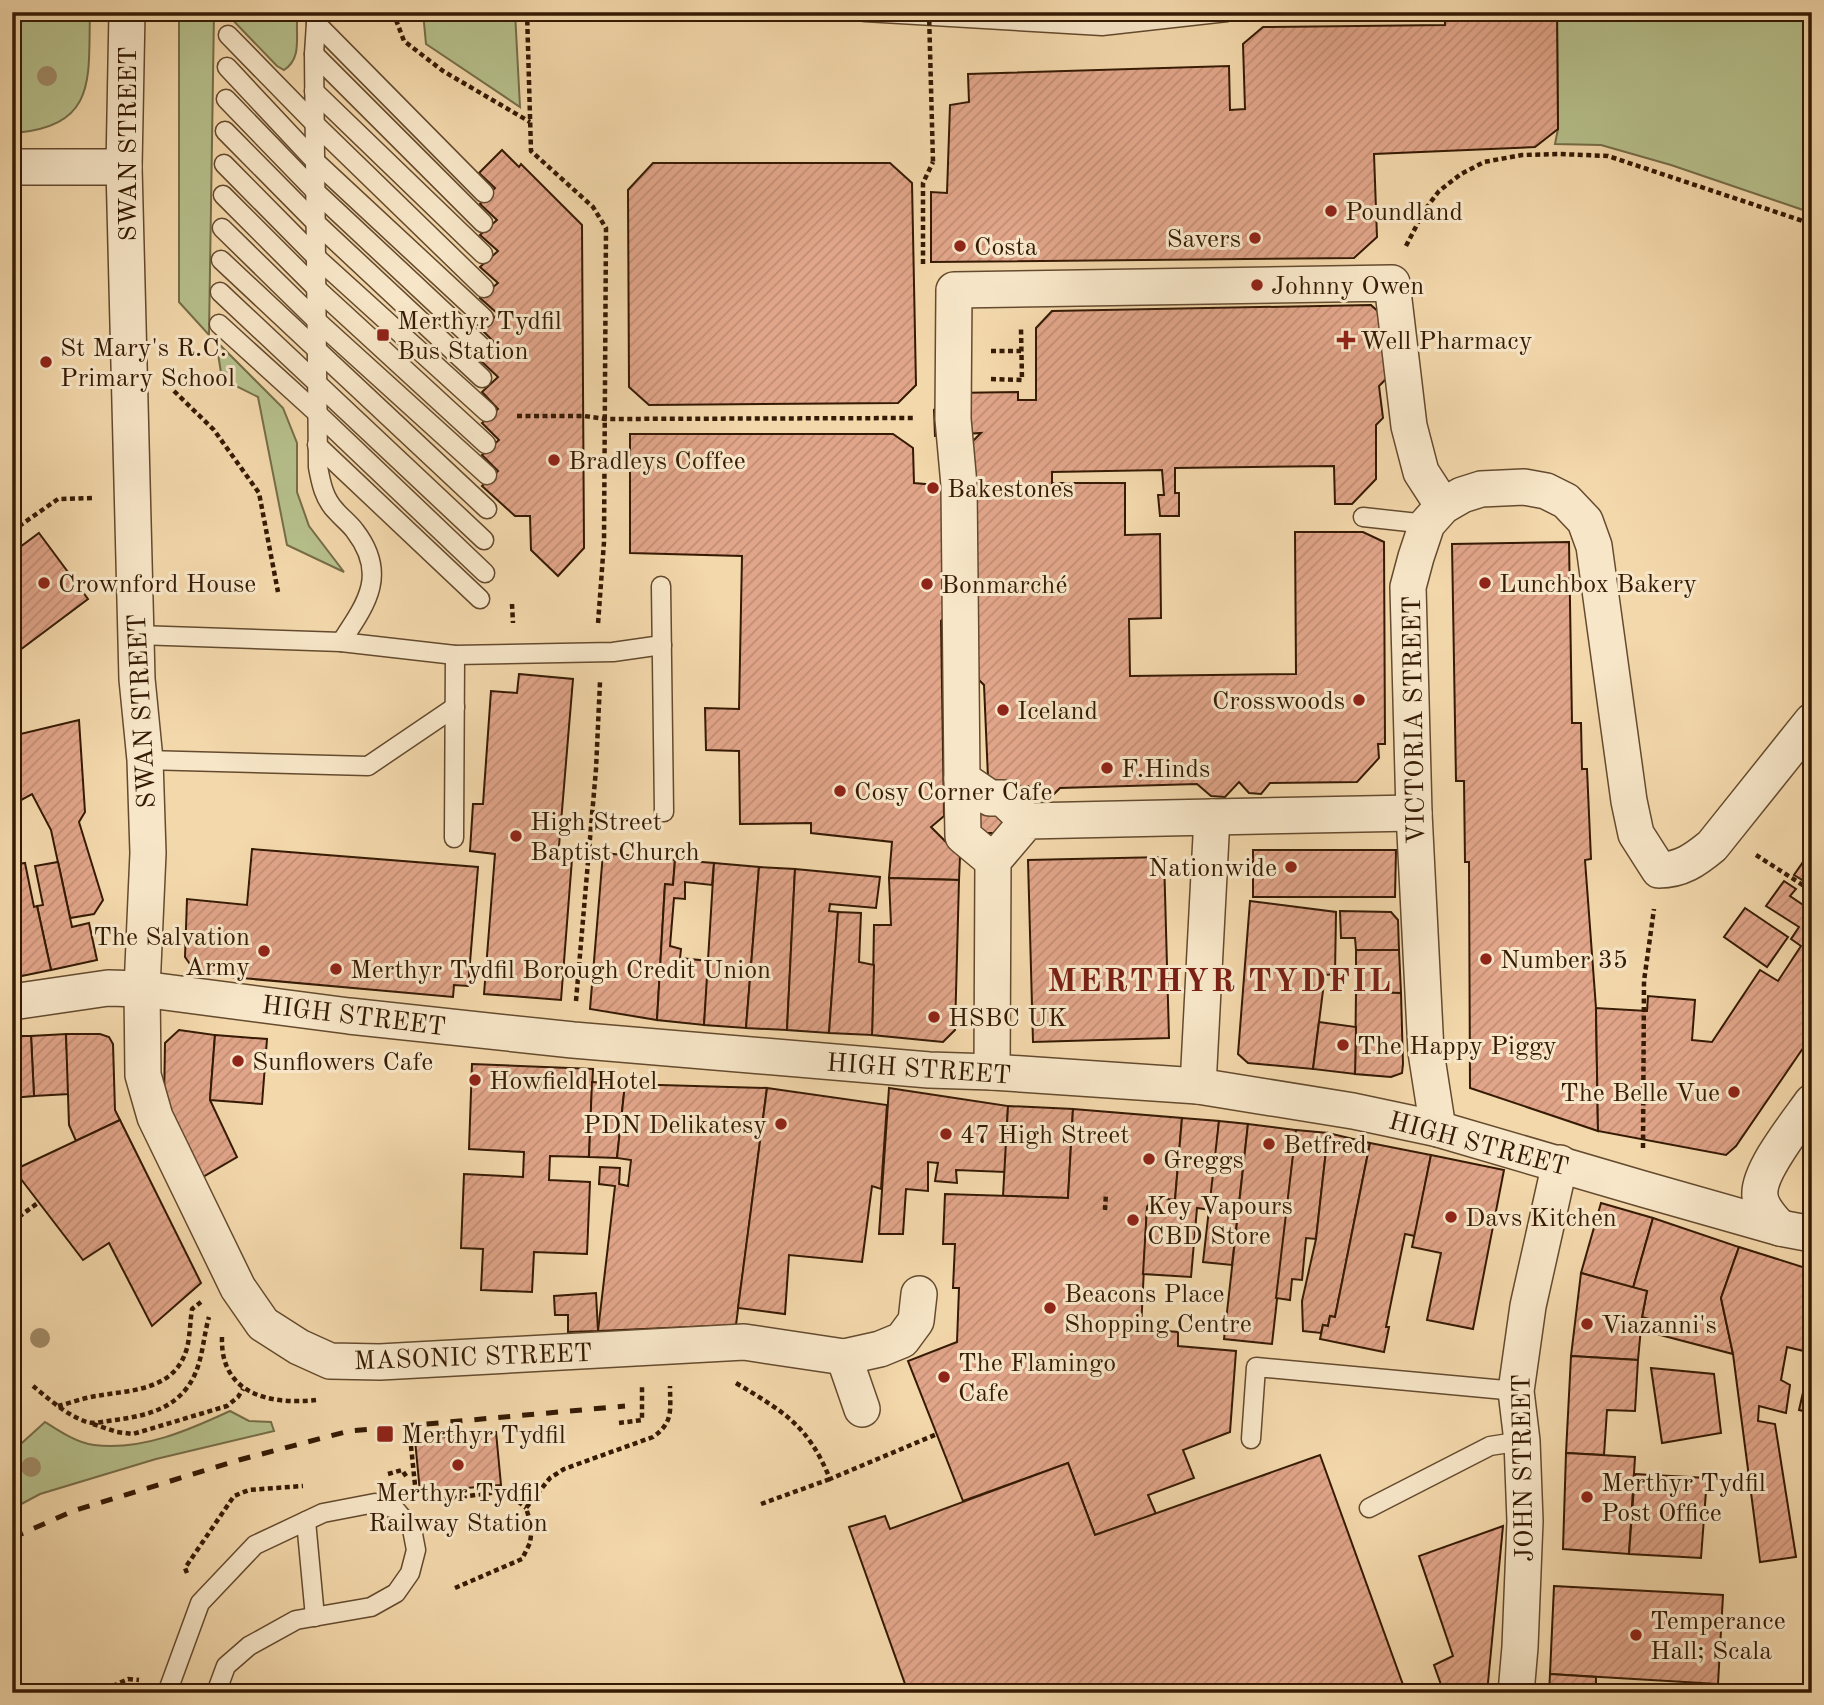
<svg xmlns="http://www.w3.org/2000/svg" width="1824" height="1705" font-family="'Old Standard TT',serif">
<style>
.green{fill:#b6c08c;stroke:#766d48;stroke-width:2}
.building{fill:url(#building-hatch);stroke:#351a04;stroke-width:2}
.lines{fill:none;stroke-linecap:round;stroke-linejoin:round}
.lane-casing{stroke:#644a2e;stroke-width:21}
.street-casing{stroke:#644a2e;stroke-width:38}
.path{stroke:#351a04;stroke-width:4.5;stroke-dasharray:5 3.5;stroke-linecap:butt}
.lane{stroke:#f7e6c8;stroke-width:18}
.street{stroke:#f7e6c8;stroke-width:35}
.rail{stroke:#351a04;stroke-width:5;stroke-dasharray:12 12;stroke-linecap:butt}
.path-bridge{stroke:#351a04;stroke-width:4.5;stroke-dasharray:5 3.5;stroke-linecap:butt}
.tree{fill:#a08b66}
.poi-dot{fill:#8f2418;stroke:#f7e6c8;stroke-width:2.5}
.labels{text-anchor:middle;stroke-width:6;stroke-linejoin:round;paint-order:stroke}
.street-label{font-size:26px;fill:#351a04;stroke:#f7e6c8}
.poi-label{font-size:26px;fill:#351a04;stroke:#f7e6c8;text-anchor:start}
.district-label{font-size:33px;font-weight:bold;letter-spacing:2px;fill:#7a1f14;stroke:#f7e6c8}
</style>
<defs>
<pattern id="building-hatch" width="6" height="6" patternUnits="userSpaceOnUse" patternTransform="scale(1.75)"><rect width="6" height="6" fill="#e1a589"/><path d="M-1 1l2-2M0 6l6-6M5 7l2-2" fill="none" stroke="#c28d75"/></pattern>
</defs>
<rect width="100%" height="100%" fill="#f3d8ab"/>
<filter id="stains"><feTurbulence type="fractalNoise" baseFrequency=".00286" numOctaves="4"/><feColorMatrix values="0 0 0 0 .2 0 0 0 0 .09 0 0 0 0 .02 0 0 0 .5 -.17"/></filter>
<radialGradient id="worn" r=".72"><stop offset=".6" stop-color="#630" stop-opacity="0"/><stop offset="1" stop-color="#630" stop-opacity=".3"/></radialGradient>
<g class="green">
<path d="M19 12H90C88 78 98 125 16 133Z"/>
<polygon points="179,12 214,12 209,335 179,302"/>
<path d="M225 12H298C294 33 304 57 284 70L277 66Z"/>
<polygon points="423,12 515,12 520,107 426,44"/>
<polygon points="1557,12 1812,12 1812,213 1671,165 1601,145 1555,144 1558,129"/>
<polygon points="216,341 283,408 297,443 297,492 309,526 344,572 287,545 258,397 222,379"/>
<path d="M230 1411 249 1421 271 1422 274 1431 156 1459 40 1494 12 1509V1452L45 1422C59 1431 77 1443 94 1445 142 1451 189 1430 230 1411Z"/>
</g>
<g class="building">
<polygon points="1445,12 1557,12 1558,129 1535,147 1374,154 1377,237 1354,258 931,262 931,192 947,193 950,105 969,102 968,74 1229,66 1230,110 1245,109 1243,44 1263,27 1445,25"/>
<polygon points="502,150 519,167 521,164 582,225 584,548 558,576 531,550 530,516 515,516 482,486 498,471 482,455 499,440 482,423 498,409 482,392 498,377 481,361 498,346 481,329 498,314 480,298 498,283 480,267 498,251 480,235 497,220 480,204 495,188 479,173"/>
<polygon points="653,163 890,163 912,183 916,385 898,403 649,405 629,387 628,190"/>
<polygon points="1371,305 1384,317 1387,378 1379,386 1383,418 1376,425 1376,479 1352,504 1335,504 1334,466 1175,468 1175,493 1179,493 1179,516 1160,516 1158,495 1164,495 1162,470 1052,472 1052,483 1125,483 1125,535 1160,534 1161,618 1129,619 1130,676 1296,674 1295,532 1363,532 1384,542 1385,744 1378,744 1379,758 1357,782 1270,783 1261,794 1249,793 1239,782 1225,797 1211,796 1197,784 1060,788 1049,799 1039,799 1028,786 1003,788 988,778 984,685 969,670 969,445 981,433 935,436 934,410 950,393 1018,392 1018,400 1036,400 1036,328 1052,311"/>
<polygon points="630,434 893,434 913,448 914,483 948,486 952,609 941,621 944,816 931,827 960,856 959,880 889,878 892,842 811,833 811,823 740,824 739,751 706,750 705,708 739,709 742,556 630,553"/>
<polygon points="39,533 88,599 12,656 12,553"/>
<polygon points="1569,542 1572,723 1581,723 1582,769 1587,769 1591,859 1585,860 1596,1008 1598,1131 1470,1088 1469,862 1465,862 1464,781 1456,781 1452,544"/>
<polygon points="519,674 573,679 558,858 572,859 561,1000 484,994 495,854 470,851 473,804 483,804 491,691 517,693"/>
<polygon points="79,720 85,812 79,822 103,900 94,914 70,918 51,830 32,794 12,805 12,769 16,767 12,759 12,736"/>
<polygon points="1003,809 1004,833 980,833 979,810"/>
<polygon points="252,849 478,867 468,986 454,985 453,997 197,974 185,957 187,899 247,905"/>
<polygon points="1812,849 1812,886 1794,875"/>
<polygon points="1253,850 1396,850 1395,897 1253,897"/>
<polygon points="603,853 675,860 673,885 665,884 657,1020 590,1009"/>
<polygon points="1164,857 1169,1038 1033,1042 1028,860"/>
<polygon points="675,860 714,863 712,885 685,882 685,899 674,898 670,946 681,949 680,958 709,961 704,1025 657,1020 665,884 673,885"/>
<polygon points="58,862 72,927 89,923 97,960 51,970 37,906 43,905 35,866"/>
<polygon points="25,863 34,907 37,906 51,970 12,978 12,865"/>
<polygon points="714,863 759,867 746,1028 704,1025"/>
<polygon points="759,867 795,869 787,1030 746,1028"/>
<polygon points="795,869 880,877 876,908 830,904 829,911 838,912 829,1033 787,1030"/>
<polygon points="889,878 959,880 955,1030 943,1042 872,1035 874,925 891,925"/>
<polygon points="1784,881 1796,889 1790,896 1812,911 1812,1035 1736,1146 1726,1155 1598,1131 1596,1008 1647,1011 1648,996 1695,1000 1692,1040 1712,1042 1760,970 1778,981 1801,946 1791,939 1799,927 1766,906"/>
<polygon points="1250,901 1336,912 1335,974 1325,975 1313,1069 1248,1063 1238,1054"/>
<polygon points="1745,908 1788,937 1767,967 1724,937"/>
<polygon points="1340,911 1391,912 1398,920 1399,950 1356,950 1355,938 1341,938"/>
<polygon points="838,912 861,913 859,962 874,965 872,1035 829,1033"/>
<polygon points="1356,950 1399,950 1401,993 1356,992"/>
<polygon points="1356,992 1401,993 1403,1064 1402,1073 1391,1077 1355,1074"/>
<polygon points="1319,1022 1356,1027 1355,1074 1313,1069"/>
<polygon points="179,1030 215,1035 210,1100 237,1157 201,1178 164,1103 165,1043"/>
<polygon points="66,1034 69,1094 34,1096 31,1036"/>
<polygon points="66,1034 100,1034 109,1037 113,1044 115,1110 120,1120 76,1141 69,1125"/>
<polygon points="215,1035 267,1039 262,1104 210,1100"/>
<polygon points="12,1036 31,1036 34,1096 12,1098"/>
<polygon points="472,1064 593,1069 589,1157 550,1156 549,1180 590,1182 587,1254 534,1252 532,1292 481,1290 483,1249 461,1248 464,1174 523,1177 524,1152 469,1149"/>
<polygon points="592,1082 625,1084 617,1158 589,1157"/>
<polygon points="625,1084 767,1088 736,1325 598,1331 615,1186 599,1184 600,1167 620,1168 619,1184 628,1186 631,1160 617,1158"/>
<polygon points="767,1088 887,1105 881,1189 872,1186 862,1262 789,1255 785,1314 738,1308"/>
<polygon points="889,1088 1008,1106 1005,1172 956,1170 957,1183 935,1181 938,1163 928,1162 928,1191 906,1189 903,1234 879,1234"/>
<polygon points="1008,1106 1073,1109 1068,1198 1003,1196"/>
<polygon points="1073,1109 1182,1118 1175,1200 1154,1198 1147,1207 1141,1329 1178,1332 1178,1346 1236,1351 1230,1432 1183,1450 1194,1478 1148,1495 1156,1514 1095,1535 1068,1463 963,1501 908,1361 957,1342 959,1288 953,1288 955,1244 943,1244 945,1194 1068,1198"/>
<polygon points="1182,1118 1219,1121 1211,1210 1197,1208 1191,1277 1143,1274 1147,1207 1154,1198 1175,1200"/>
<polygon points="120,1120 201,1283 152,1326 109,1243 83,1260 14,1170"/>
<polygon points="1219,1121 1248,1124 1232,1265 1203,1262"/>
<polygon points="1248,1124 1296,1130 1272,1344 1224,1339"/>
<polygon points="1296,1130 1328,1133 1316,1239 1306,1238 1302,1280 1292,1279 1290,1300 1276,1298"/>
<polygon points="1328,1133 1370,1143 1335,1317 1330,1316 1328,1326 1323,1325 1321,1333 1303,1331 1302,1301 1316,1239"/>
<polygon points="1370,1143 1431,1155 1415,1236 1405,1234 1386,1327 1389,1327 1384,1352 1320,1339 1323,1325 1328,1326 1330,1316 1335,1317"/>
<polygon points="1431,1155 1504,1170 1473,1329 1427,1320 1441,1253 1412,1247"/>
<polygon points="1601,1203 1653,1218 1633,1288 1581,1273"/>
<polygon points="1653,1218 1739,1247 1721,1298 1733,1354 1645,1331 1649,1319 1642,1317 1647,1291 1633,1288"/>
<polygon points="1739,1247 1812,1270 1812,1455 1806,1454 1811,1413 1799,1410 1812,1353 1787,1347 1781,1380 1790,1385 1786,1413 1759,1406 1758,1421 1775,1424 1796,1557 1760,1562 1733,1354 1721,1298"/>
<polygon points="1581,1273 1647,1291 1642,1317 1638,1360 1571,1356"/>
<polygon points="596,1293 598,1331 568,1332 568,1315 555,1315 554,1296"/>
<polygon points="1571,1356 1638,1360 1635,1411 1607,1410 1604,1455 1566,1453"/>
<polygon points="1651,1368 1714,1374 1721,1433 1662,1443"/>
<polygon points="496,1432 501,1485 420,1492 415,1440"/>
<polygon points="1566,1453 1635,1457 1629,1554 1563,1549"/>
<polygon points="1320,1455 1406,1693 881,1693 905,1684 849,1527 885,1516 890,1529 1068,1463 1095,1535"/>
<polygon points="1635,1474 1707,1478 1701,1558 1629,1554"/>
<polygon points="1503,1526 1487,1693 1444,1693 1434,1665 1453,1656 1419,1556"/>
<polygon points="1554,1586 1723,1595 1718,1684 1550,1674"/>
<polygon points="1550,1674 1596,1677 1596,1693 1549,1693"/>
</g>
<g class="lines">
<g class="lane-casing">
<g id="lane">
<path d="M321 12 316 23 314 54 318 467C321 483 324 499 336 511 342 518 350 524 355 531 388 574 367 603 341 642"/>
<polyline points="865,12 1102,26 1227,12"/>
<polyline points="316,23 484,193"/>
<polyline points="228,35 315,124 484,288"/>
<polyline points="314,54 483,223"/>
<polyline points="227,67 315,161 484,318"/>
<polyline points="314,91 483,254"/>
<polyline points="226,99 316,192 485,350"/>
<polyline points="225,131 315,222 482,378"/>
<polyline points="224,164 316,257 487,412"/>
<polyline points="223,195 316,288 486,444"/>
<polyline points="222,228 316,320 487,475"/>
<polyline points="221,260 487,509"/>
<polyline points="220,292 484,540"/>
<polyline points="219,324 317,413 485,573"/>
<polyline points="317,445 480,599"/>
<polyline points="1363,517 1427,524"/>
<polyline points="661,586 664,812"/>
<polyline points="137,635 341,642 455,655 613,652 662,645"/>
<polyline points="145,760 368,766 455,707"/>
<polyline points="454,838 455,655"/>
<polyline points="1251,1439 1256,1367 1516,1391"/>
<polyline points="1369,1508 1490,1446 1522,1441"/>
<polyline points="306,1521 315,1617"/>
<polyline points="167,1693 200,1603 255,1545 323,1513 375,1503 395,1509 412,1529 416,1550 410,1573 396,1593 371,1607 296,1620 249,1646 226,1666 216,1693"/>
</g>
</g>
<g class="street-casing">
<g id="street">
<polyline points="127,12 124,167 137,679 145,760 148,853 142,989 143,1075 155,1117 238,1288 263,1324 299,1347 330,1361 380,1362 744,1342 844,1357 880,1349 902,1340 916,1321 919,1294"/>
<polyline points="12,167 124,167"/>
<polyline points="962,779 963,836 993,861"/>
<polyline points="1212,817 1414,813"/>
<polyline points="1027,821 1003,798 990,798 962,779 959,485 953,419 954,290 1392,283 1409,426 1421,472 1443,506"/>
<polyline points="12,1002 108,988 142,989 349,1016 573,1040 929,1070 992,1072 1198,1086 1353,1111 1438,1129 1643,1189 1780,1228 1812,1234"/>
<polyline points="992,1072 993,861 1027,821 1212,817 1198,1086"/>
<path d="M1438 1129 1426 1052 1414 813 1408 587 1416 557 1427 524 1443 506 1462 495 1481 489 1524 487 1546 491 1566 501 1585 521 1594 546 1629 801 1636 834 1659 870C1681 870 1695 860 1712 846L1812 721"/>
<path d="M1780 1228C1772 1219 1761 1208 1760 1196 1757 1172 1798 1122 1812 1102"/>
<polyline points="844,1357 862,1409"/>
<polyline points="1516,1693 1520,1647 1525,1521 1522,1441 1516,1391 1528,1306 1560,1163"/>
</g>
</g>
<g class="path">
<polyline points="393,12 404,41 443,71 530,122"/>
<polyline points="527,12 531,151 593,207 606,228 604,542 598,624"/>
<polyline points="1406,246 1424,211 1439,191 1461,174 1484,162 1522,155 1560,154 1608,156 1812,224"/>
<polyline points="923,264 923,183 933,162"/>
<polyline points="991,351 1021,351"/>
<polyline points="991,379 1022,380 1021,329"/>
<polyline points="174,391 214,430 259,493 278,592"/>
<polyline points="517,416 584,416 605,419 914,418"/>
<polyline points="12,531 58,499 94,498"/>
<polyline points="512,604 513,623"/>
<polyline points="1756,855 1812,891"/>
<polyline points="576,1001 596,769 600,682"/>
<polyline points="1643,1148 1644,981 1654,909"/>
<polyline points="1105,1210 1106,1193"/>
<polyline points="12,1222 39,1202"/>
<path d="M222 1337C220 1394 269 1405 316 1400"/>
<path d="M736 1383C784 1412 808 1425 830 1479L937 1434"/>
<path d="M33 1386C49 1399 66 1415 87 1422 93 1424 101 1422 108 1421 137 1417 167 1413 186 1389 203 1368 202 1341 209 1317"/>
<path d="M58 1406C70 1403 83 1398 96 1396 131 1390 175 1391 187 1348 190 1336 190 1322 192 1309L201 1302"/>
<polyline points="619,1423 642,1420 642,1385"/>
<polyline points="93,1424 117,1432 133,1434 227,1406 238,1397 243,1389"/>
<polyline points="411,1446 415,1485"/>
<polyline points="388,1474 402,1470 408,1479"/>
<polyline points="428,1501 499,1492 512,1496 526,1508"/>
<polyline points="761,1504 830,1479"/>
<polyline points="187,1573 185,1568 234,1496 249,1490 303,1486"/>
<path d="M455 1588 522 1559 530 1543 532 1527 526 1508 550 1478 564 1469 653 1437C674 1422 670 1410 670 1386"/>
<polyline points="97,1693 128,1679 139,1680"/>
</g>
<use href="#lane" class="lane"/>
<use href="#street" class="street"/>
<polyline class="rail" points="12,1538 73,1511 239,1460 349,1431 625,1406"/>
<polyline class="path-bridge" points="929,12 933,162"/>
</g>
<g class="tree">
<circle cx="47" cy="76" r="10"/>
<circle cx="40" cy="1338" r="10"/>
<circle cx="31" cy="1467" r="10"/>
</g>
<g class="poi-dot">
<circle cx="1331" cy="211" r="7"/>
<circle cx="1255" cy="238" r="7"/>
<circle cx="960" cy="246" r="7"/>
<circle cx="1257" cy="285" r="7"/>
<rect x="376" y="328" width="14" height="14" rx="3.5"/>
<path d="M1342.5 329.5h7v7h7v7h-7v7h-7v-7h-7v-7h7z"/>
<circle cx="46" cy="362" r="7"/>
<circle cx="554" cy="460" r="7"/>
<circle cx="933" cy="488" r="7"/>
<circle cx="44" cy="583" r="7"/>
<circle cx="1485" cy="583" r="7"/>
<circle cx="927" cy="584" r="7"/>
<circle cx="1359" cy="700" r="7"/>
<circle cx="1003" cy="710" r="7"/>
<circle cx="1107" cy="768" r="7"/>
<circle cx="840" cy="791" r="7"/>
<circle cx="516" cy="836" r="7"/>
<circle cx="1291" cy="867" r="7"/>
<circle cx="264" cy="951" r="7"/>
<circle cx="1486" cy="959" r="7"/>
<circle cx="336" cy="969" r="7"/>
<circle cx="934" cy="1017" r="7"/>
<circle cx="1343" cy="1045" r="7"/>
<circle cx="238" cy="1061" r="7"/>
<circle cx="475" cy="1080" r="7"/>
<circle cx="1734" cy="1092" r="7"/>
<circle cx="781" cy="1124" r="7"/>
<circle cx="946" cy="1134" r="7"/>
<circle cx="1269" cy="1144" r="7"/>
<circle cx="1149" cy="1159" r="7"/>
<circle cx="1451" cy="1217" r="7"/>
<circle cx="1133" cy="1220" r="7"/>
<circle cx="1050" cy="1308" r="7"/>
<circle cx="1587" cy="1324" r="7"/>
<circle cx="944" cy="1377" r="7"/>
<rect x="376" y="1425" width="18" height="18" rx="3.5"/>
<circle cx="458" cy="1465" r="7"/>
<circle cx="1587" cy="1497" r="7"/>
<circle cx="1636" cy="1635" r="7"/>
</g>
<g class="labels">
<g class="street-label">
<text transform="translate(127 144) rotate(-90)" y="9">SWAN STREET</text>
<text transform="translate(141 711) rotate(-93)" y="9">SWAN STREET</text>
<text transform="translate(1413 720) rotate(-91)" y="9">VICTORIA STREET</text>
<text transform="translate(354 1015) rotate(7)" y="9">HIGH STREET</text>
<text transform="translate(919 1068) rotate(4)" y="9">HIGH STREET</text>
<text transform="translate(1479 1143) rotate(15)" y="9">HIGH STREET</text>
<text transform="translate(473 1356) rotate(-2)" y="9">MASONIC STREET</text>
<text transform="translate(1522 1468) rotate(-91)" y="9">JOHN STREET</text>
</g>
<g class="poi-label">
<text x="1345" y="220">Poundland</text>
<text x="1241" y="247" text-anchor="end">Savers</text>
<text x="974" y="255">Costa</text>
<text x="1271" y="294">Johnny Owen</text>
<text x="397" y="329">Merthyr Tydfil<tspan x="397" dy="30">Bus Station</tspan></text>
<text x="1360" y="349">Well Pharmacy</text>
<text x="60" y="356">St Mary's R.C.<tspan x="60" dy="30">Primary School</tspan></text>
<text x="568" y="469">Bradleys Coffee</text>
<text x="947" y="497">Bakestones</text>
<text x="58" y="592">Crownford House</text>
<text x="1499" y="592">Lunchbox Bakery</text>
<text x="941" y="593">Bonmarché</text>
<text x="1345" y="709" text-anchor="end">Crosswoods</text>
<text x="1017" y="719">Iceland</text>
<text x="1121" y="777">F.Hinds</text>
<text x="854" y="800">Cosy Corner Cafe</text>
<text x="530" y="830">High Street<tspan x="530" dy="30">Baptist Church</tspan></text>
<text x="1277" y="876" text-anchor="end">Nationwide</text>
<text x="250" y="945" text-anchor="end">The Salvation<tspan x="250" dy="30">Army</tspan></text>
<text x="1500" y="968">Number 35</text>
<text x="350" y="978">Merthyr Tydfil Borough Credit Union</text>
<text x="948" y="1026">HSBC UK</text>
<text x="1357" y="1054">The Happy Piggy</text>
<text x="252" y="1070">Sunflowers Cafe</text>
<text x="489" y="1089">Howfield Hotel</text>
<text x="1720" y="1101" text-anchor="end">The Belle Vue</text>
<text x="767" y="1133" text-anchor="end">PDN Delikatesy</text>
<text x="960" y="1143">47 High Street</text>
<text x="1283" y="1153">Betfred</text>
<text x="1163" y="1168">Greggs</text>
<text x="1147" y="1214">Key Vapours<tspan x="1147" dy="30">CBD Store</tspan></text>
<text x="1465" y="1226">Davs Kitchen</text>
<text x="1064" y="1302">Beacons Place<tspan x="1064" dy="30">Shopping Centre</tspan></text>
<text x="1601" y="1333">Viazanni's</text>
<text x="958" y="1371">The Flamingo<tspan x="958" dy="30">Cafe</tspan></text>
<text x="401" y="1443">Merthyr Tydfil</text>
<text x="1601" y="1491">Merthyr Tydfil<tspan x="1601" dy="30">Post Office</tspan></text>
<text x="458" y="1501" text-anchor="middle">Merthyr Tydfil<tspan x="458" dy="30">Railway Station</tspan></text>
<text x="1650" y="1629">Temperance<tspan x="1650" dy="30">Hall; Scala</tspan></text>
</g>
<g class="district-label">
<text x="1220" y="991">MERTHYR TYDFIL</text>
</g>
</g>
<rect width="1824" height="1705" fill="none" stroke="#f3d8ab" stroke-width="42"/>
<rect x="14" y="14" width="1796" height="1677" fill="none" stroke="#351a04" stroke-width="3.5"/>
<rect x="21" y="21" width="1782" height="1663" fill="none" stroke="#351a04" stroke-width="2"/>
<rect width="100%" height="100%" filter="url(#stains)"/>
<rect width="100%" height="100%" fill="url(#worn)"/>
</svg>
